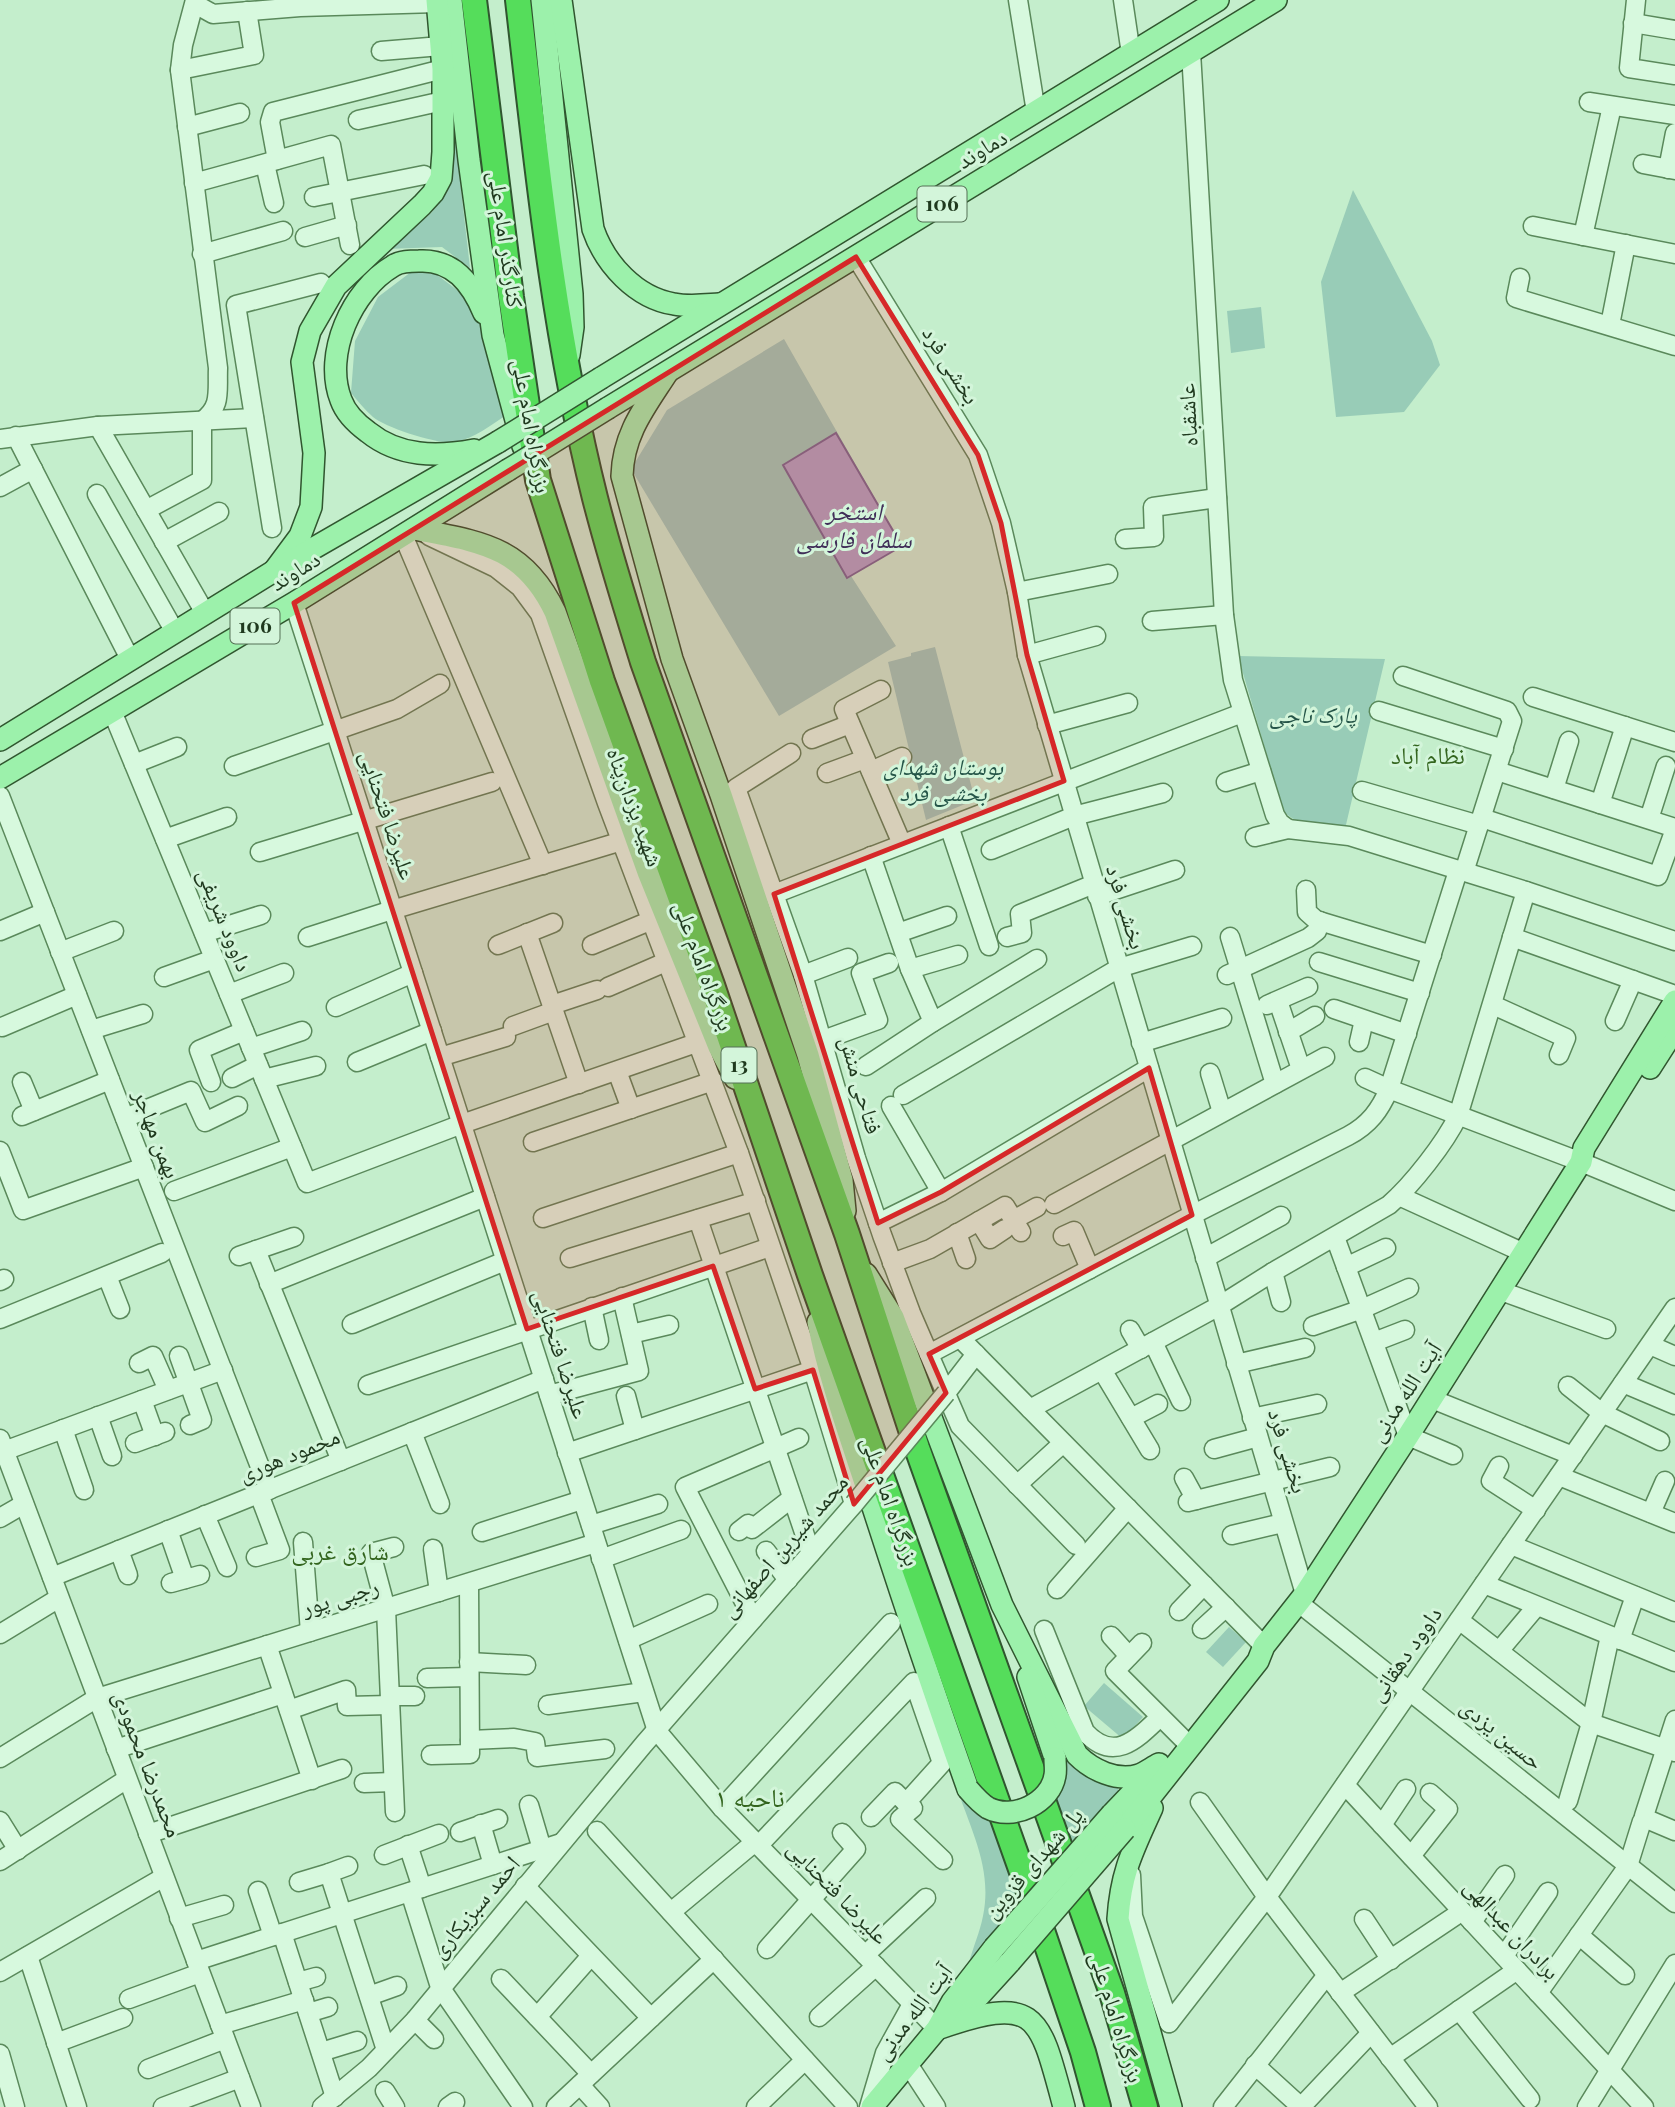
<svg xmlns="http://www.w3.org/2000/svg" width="1675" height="2107" font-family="'Playfair Display','Noto Naskh Arabic',serif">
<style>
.green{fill:#98ccb7}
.water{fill:#aba6c1;stroke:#756d8f;stroke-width:2}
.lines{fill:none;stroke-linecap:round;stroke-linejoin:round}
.minor-casing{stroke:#5a895b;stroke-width:21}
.major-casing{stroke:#30562f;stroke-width:24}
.highway-casing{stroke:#30562f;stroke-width:28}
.minor{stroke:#d7f9de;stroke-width:18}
.major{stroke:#9cf1ab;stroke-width:21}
.highway{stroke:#55dd5b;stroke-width:24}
.minor-bridge-casing{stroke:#5a895b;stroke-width:21;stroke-linecap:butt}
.major-bridge-casing{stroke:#30562f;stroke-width:24;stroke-linecap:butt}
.minor-bridge{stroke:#d7f9de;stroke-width:18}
.major-bridge{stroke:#9cf1ab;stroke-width:21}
.marked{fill:#d62828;fill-opacity:0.2;stroke:#d62828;stroke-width:5;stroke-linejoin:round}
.labels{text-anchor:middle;stroke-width:6;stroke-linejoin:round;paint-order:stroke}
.shield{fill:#d3f5da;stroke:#557156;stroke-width:2}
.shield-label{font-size:21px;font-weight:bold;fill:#1f391e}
.street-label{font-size:23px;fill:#1f391e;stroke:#d3f5da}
.park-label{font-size:23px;font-style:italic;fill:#255548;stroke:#d3f5da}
.water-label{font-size:24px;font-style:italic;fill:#402e58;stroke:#d3f5da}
.neighbourhood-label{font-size:24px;fill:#33651e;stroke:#d3f5da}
.quarter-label{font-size:26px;fill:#33651e;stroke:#d3f5da}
</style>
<rect width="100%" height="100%" fill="#c4eecc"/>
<g class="green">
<path d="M455 136 470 268 442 247 385 249C398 238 421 224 432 212 450 191 454 163 455 136Z"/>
<polygon points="1353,190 1432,341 1440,365 1404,412 1336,417 1321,282"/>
<path d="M411 272 436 274 461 293 483 322 508 414C492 424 474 439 455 442 439 445 386 428 373 417 365 410 358 401 351 393L355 341 378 297Z"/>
<polygon points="1261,307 1265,348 1231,353 1227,311"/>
<polygon points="784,339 902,546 851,576 896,646 779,716 631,469 667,410"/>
<polygon points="935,647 975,800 926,820 888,662 911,656 911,653"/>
<path d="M1238 656 1385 659 1345 829C1326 826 1295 827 1283 810Z"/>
<polygon points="1229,1627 1246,1642 1223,1667 1206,1652"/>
<polygon points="1104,1683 1143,1717 1123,1739 1084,1706"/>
<polygon points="1064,1749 1118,1785 1118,1791 1070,1847 1055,1799 1064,1783"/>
<path d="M956 1785 992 1818 1021 1904 969 1963C973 1947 980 1932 983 1916 993 1868 970 1829 956 1785Z"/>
</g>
<polygon class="water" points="836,433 902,546 847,578 783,465"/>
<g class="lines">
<g class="minor-casing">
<g id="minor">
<path d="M195 0 183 45 180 70 218 368C217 391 222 407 202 421"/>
<polyline points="1018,0 1036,112"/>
<polyline points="1123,0 1131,54"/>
<polyline points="1636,0 1629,68 1675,75"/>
<polyline points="195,4 213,14 300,7 437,3"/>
<polyline points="1633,23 1675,30"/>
<polyline points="381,51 441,46"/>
<polyline points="1191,52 1224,615 1233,680 1275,815 1280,823 1288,829"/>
<polyline points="180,70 254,55 247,11"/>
<polyline points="1589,102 1675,115"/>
<polyline points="358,120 443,101"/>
<polyline points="187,127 240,113"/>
<polyline points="277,160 270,122 273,112 443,69"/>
<polyline points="265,164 274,203"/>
<polyline points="1643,164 1675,170"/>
<polyline points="1668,169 1675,133"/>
<polyline points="194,183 331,145 350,245"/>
<polyline points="314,197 424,175"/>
<polyline points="1533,226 1675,254"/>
<polyline points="1583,236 1612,106"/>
<polyline points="305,237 347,225"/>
<polyline points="202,254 283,231"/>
<polyline points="856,257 978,455 1001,523 1017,592 1027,655 1305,1594"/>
<polyline points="1520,278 1516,298 1675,346"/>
<polyline points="1610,325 1626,244"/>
<polyline points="98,426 205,613"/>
<polyline points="16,436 130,659"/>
<polyline points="0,439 98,426 254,418"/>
<polyline points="0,487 33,469"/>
<polyline points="97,494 175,632"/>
<polyline points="146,510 202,480 202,421"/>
<polyline points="272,528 236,305 321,283"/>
<polyline points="403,535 543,865"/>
<polyline points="1125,539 1154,537 1153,507 1217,498"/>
<polyline points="164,542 219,512"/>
<polyline points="1017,592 1108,574"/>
<polyline points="294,603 657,1731 722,1808 937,2029"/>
<polyline points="1152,621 1224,615"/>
<polyline points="1027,655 1096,636"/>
<polyline points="1403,676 1507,711 1512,721 1464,872"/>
<polyline points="881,690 844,709 902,844"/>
<polyline points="1533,697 1675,742"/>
<polyline points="112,711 307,1183 462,1124 699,1042"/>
<polyline points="1379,711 1504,749"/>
<polyline points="1047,725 1128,703"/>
<polyline points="812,739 850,724"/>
<polyline points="791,753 736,788 803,975 856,1158 882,1235 911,1313 960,1426 1076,1545"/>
<polyline points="134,764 177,747"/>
<polyline points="234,766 397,709 440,684"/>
<polyline points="871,771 902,757"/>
<polyline points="1497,771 1675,828"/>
<polyline points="827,773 865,759"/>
<polyline points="1226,782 1261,771"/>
<polyline points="1554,789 1569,741"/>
<polyline points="1362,791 1479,825"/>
<polyline points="0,796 269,1490"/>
<polyline points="1600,804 1625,726"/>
<polyline points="1482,818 1658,876 1675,829"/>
<polyline points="1649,819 1666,766"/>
<polyline points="949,826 989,946"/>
<polyline points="1255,837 1288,829 1349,836 1526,891 1675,941"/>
<polyline points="165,839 227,817"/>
<polyline points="991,850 1074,816 1163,793"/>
<polyline points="260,852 492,782"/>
<polyline points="871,856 910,969 933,1022"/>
<polyline points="1306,890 1307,912 1316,920 1432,955"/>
<polyline points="774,894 1242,713"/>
<polyline points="1097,896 1175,870"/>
<polyline points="0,931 45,912"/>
<polyline points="204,933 261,915"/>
<polyline points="527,933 579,1084"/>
<polyline points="898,933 947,916"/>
<polyline points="308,937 392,910 622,841"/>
<polyline points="1007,937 1022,933 1020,914 1094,884"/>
<polyline points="1230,937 1275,1084"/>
<polyline points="1512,937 1675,995"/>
<polyline points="498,945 553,923"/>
<polyline points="592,945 652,920"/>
<polyline points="60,952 114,931"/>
<polyline points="1319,962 1420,993"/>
<polyline points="910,969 958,955"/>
<polyline points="803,975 848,958"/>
<polyline points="1227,975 1308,938 1317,931 1320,921"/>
<polyline points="164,977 214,959"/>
<polyline points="608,987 668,961"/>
<polyline points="229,994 284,973"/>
<polyline points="1278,1001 1301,1069"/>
<polyline points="552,1005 597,990"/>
<polyline points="1267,1005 1308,987"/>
<polyline points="1493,1005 1566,1038 1559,1055"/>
<polyline points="336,1007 413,973"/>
<polyline points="1334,1009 1407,1034"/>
<polyline points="1615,1021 1633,980"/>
<polyline points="513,1026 554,1011"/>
<polyline points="2,1027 77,995"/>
<polyline points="91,1030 143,1014"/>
<polyline points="1288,1032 1315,1016"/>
<polyline points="823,1040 878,1020 861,973 889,963"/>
<polyline points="1359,1042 1364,1020"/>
<polyline points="1141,1043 1222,1018"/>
<polyline points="251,1048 302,1031"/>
<polyline points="440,1057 506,1037"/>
<polyline points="357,1062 432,1031"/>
<polyline points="866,1066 933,1022 1037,959"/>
<polyline points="617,1071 631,1109"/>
<polyline points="1210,1073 1222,1112"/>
<polyline points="232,1078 258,1065"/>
<polyline points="1365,1078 1389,1089 1581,1162 1675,1201"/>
<polyline points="264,1079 316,1066"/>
<polyline points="22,1082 34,1111"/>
<polyline points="211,1082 199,1050 244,1031"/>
<polyline points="903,1095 1119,968 1192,946"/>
<polyline points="891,1106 941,1192"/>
<polyline points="22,1116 110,1080"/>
<polyline points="125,1118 191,1091 205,1122 238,1106"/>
<polyline points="533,1142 713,1081"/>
<polyline points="0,1151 23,1210 144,1167"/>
<polyline points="174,1191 292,1147"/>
<polyline points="1399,1196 1524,1253"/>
<polyline points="1054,1204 1325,1057"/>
<polyline points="543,1218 739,1153"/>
<polyline points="698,1219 811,1553"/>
<polyline points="1013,1220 1037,1207"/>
<polyline points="979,1221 990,1239 1005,1229"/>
<polyline points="878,1223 941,1192 1149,1068"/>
<polyline points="957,1233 966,1259"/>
<polyline points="1063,1236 1074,1231 1090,1269"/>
<polyline points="1335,1237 1408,1436 1453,1455"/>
<polyline points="256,1250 341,1461"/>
<polyline points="239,1256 294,1237"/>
<polyline points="570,1258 756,1201"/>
<polyline points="1205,1258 1281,1216"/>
<polyline points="892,1263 930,1249 1005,1206 1021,1232"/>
<polyline points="1346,1267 1386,1248"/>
<polyline points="1273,1272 1281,1302"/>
<polyline points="107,1276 120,1309"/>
<polyline points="0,1281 4,1279"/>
<polyline points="269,1284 485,1197"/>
<polyline points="1501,1291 1606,1329"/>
<polyline points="592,1307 599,1340"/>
<polyline points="0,1319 162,1253"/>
<polyline points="352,1324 505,1261"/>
<polyline points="1313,1326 1362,1309 1409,1288"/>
<polyline points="1130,1330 1141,1349"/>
<polyline points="631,1334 669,1325"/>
<polyline points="960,1338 1264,1646"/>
<polyline points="1153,1342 1181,1401"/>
<polyline points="1374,1342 1405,1330"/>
<polyline points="1650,1345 1675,1356"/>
<path d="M929 1354 1192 1215 1348 1136C1369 1125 1380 1110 1389 1089L1458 871"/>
<polyline points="179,1356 202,1420 190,1425"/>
<polyline points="139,1363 153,1356 168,1390"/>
<polyline points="1236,1364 1305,1348"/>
<polyline points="1102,1370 1150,1450"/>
<polyline points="1623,1383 1675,1405"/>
<polyline points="368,1385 770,1247"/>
<polyline points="1568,1386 1602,1413 1660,1441"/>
<polyline points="946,1393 976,1354"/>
<polyline points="549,1395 639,1371 622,1297"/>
<polyline points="626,1396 635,1430"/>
<polyline points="1432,1399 1573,1456"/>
<polyline points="142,1400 155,1436"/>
<path d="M1030 1409 1219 1306 1273 1272 1389 1205C1412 1185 1445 1143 1458 1116L1526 891"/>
<polyline points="98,1416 112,1456"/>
<polyline points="1131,1418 1158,1404"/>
<polyline points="1252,1418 1317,1404"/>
<polyline points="63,1429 84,1490"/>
<polyline points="412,1432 440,1504"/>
<polyline points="0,1439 251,2107"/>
<polyline points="135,1443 165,1432"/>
<polyline points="1214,1449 1258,1437"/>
<polyline points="4,1451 223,1370"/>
<polyline points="567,1453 813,1370"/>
<polyline points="1499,1466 1491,1481 1536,1510"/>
<polyline points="1559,1476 1675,1523"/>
<polyline points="1184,1478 1196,1500"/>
<polyline points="1017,1485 1063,1443"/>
<polyline points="1188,1502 1330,1467"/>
<polyline points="1651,1513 1665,1481"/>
<polyline points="205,1515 227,1567"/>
<polyline points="0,1518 24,1504"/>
<polyline points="591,1525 658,1504"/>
<polyline points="168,1530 185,1579"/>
<polyline points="739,1531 748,1524 752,1529 792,1498"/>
<polyline points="482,1532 582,1500"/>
<polyline points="1232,1535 1283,1523"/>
<polyline points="303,1542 310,1632"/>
<polyline points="1511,1545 1675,1612"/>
<polyline points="394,1547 371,1553 386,1609 395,1812"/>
<polyline points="433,1549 439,1592"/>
<polyline points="119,1550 128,1575"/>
<polyline points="766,1551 788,1580"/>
<polyline points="256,1557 280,1550 259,1494"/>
<polyline points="601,1559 681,1530"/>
<polyline points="52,1577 544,1379"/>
<polyline points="171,1583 200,1575"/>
<polyline points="1484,1584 1675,1662"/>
<polyline points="1057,1589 1128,1508"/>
<polyline points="1299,1603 1675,1903"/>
<polyline points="1179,1611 1204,1585"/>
<polyline points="753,1619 685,1487 799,1438"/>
<polyline points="1459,1620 1591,1723 1675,1752"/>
<polyline points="1202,1629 1226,1607"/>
<path d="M1044 1630 1085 1732C1114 1763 1136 1740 1160 1717"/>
<polyline points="0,1634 59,1598"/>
<polyline points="1111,1636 1129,1656"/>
<polyline points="628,1640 708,1604"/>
<polyline points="1620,1640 1635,1596"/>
<polyline points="1142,1643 1115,1671 1191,1747"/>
<polyline points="267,1645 312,1780"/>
<polyline points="1499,1651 1536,1607"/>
<polyline points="469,1662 526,1665"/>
<polyline points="427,1678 469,1677"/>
<polyline points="390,1696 415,1696"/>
<polyline points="548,1705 644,1692"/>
<polyline points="289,1710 346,1690 347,1706 390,1705"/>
<polyline points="470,1740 514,1738 535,1742 537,1757 605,1749"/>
<polyline points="116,1749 283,1694"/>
<polyline points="431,1755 470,1754 469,1583"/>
<polyline points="0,1758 97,1698 596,1543"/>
<polyline points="364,1783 393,1782"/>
<polyline points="1345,1785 1644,2107"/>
<polyline points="1568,1801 1591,1723 1610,1636"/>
<polyline points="1200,1802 1267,1897 1428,2107"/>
<polyline points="906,1803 913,1808 900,1819 943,1860"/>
<polyline points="529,1805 542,1849"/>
<polyline points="722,1808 891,1623"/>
<polyline points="1644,1816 1675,1720"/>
<polyline points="1649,1820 1675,1831"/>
<polyline points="0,1821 18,1850"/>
<polyline points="481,1824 493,1865"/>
<polyline points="1382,1825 1406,1789"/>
<polyline points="597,1831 848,2107"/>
<polyline points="460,1832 498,1819"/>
<polyline points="148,1834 342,1769"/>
<polyline points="408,1845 422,1888"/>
<polyline points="758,1846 914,1682 942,1763 906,1803 895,1792 871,1817"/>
<polyline points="384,1855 439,1834"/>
<polyline points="1411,1856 1448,1809 1430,1793"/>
<polyline points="0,1861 127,1779"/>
<polyline points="348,1866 329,1873 386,2050"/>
<polyline points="1131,1875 1133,1916 1169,2023"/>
<polyline points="299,1882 329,1873"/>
<polyline points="525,1886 651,2018"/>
<polyline points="258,1891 273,1936"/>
<polyline points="410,1892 440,1987 523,2107"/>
<polyline points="671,1912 755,1842"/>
<polyline points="179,1918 224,1905"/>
<polyline points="1364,1919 1391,1960"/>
<polyline points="1472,1922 1505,1875"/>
<polyline points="282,1933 335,2097"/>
<polyline points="1579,1935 1625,1975"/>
<polyline points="767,1949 856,1849 842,1833"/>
<polyline points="865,1955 926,1898"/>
<polyline points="28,1956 77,2107"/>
<polyline points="1504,1956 1548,1892"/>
<polyline points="196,1961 561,1843"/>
<polyline points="0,1972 164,1877"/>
<polyline points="501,1979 591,2074"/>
<polyline points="298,1982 316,1977"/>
<polyline points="1340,1993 1455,1916"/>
<polyline points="1538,1993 1628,1866 1642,1821"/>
<polyline points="369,1996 397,1986"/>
<polyline points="129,1999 200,1973"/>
<polyline points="1459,2010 1530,2099"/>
<polyline points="308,2013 328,2007"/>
<polyline points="537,2017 590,1957"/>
<polyline points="819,2017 876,1966"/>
<polyline points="415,2020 434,2039"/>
<polyline points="1169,2023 1267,1897 1675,1308"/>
<polyline points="220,2025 304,2000"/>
<polyline points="56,2043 123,2018"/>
<polyline points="321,2052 357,2041"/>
<polyline points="0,2054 15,2107"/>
<polyline points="1390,2058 1517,1970"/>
<polyline points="908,2064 936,2107"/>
<polyline points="1255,2065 1301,2107"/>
<polyline points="148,2069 225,2039"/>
<polyline points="580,2085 600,2107"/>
<polyline points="385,2091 395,2107"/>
<polyline points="163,2107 240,2078"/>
<polyline points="322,2107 369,2068 415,2020 644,1744 854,1504 813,1370 739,1153 607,803 540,614 520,587 496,568 429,536"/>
<polyline points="448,2107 455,2102"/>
<polyline points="556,2107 714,1959"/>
<polyline points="756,2107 805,2060"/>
<polyline points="869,2107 885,2053 912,2004"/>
<polyline points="1223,2107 1327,1975"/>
<polyline points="1301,2107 1371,2033"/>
<polyline points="1587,2107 1675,1964"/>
</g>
</g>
<g class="major-casing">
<g id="major">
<polyline points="451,0 469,160 493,335 523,446"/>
<polyline points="542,0 572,294 573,327 569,355"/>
<path d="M561 0 593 229C605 264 636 298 674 304 689 307 704 305 719 304"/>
<path d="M667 373C645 407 623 434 622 476L672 659 721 795 808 1055 842 1180 845 1211"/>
<polyline points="601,378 1218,0"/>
<polyline points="608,408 1276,0"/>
<path d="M474 450C437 457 399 457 368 432 357 424 346 414 341 400 323 354 352 290 393 266 400 261 411 261 419 261 453 259 472 284 484 313"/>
<path d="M414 529C479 542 523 545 555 612L648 872 719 1047 735 1078"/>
<polyline points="274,571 300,536 311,507 314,453 302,362 310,331 336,286 422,205 433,193 441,178 443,152 443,69 437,0"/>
<polyline points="0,740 274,571 498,442"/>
<polyline points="0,778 294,603 508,470"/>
<polyline points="1650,1068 1675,1029"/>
<path d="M866 1274 893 1317 1002 1605 1077 1755C1092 1770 1117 1782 1139 1775 1146 1772 1153 1767 1159 1764"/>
<path d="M818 1322C830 1383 852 1442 871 1501 902 1597 934 1693 968 1789"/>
<polyline points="1028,1677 1055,1758"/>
<path d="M1152 1808C1133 1850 1121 1872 1118 1919L1171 2107"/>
<polyline points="1112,1814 1154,1770"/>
<polyline points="1125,1829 1258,1661 1264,1646 1305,1594 1408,1436 1581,1162 1584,1148 1675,1001"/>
<polyline points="954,2019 980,1995 1010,1962"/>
<path d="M937 2029C1037 1994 1039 2013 1064 2107"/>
<polyline points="872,2107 937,2029 952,2002 994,1948"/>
</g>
</g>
<g class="highway-casing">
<g id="highway">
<polyline points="474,0 511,297 538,480 602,681 712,985 810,1275 1026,1883 1083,2052 1098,2107"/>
<path d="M518 0C537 167 554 335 595 498 609 553 626 607 643 662L847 1234 917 1448 1112 1993 1145 2107"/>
</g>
</g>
<use href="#minor" class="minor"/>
<use href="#major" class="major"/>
<use href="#highway" class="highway"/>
<g class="minor-bridge-casing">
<polyline id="minor-bridge" points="854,1504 946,1393"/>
</g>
<g class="major-bridge-casing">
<g id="major-bridge">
<polyline points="498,442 601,378"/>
<polyline points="508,470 608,408"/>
<path d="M968 1789C974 1796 980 1803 988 1808 1013 1821 1051 1803 1055 1775 1056 1770 1055 1764 1055 1758"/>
<polyline points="994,1948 1112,1814"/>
<polyline points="1010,1962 1125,1829"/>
</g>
</g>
<use href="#minor-bridge" class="minor-bridge"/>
<use href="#major-bridge" class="major-bridge"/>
</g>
<path class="marked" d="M856 257 978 455 1001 523 1027 655 1064 781 774 894 871 1201 878 1223 941 1192 1149 1068 1192 1215 929 1354 946 1393 854 1504 813 1370 755 1389 713 1266 527 1329 294 603Z"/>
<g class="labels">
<g class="shield">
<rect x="917.5" y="186.5" width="49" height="35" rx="5"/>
<rect x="230.5" y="608.5" width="49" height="35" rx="5"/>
<rect x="721.5" y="1047.5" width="35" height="35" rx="5"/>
</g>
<g class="shield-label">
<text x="942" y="211">106</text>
<text x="255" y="633">106</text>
<text x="739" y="1072">13</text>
</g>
<g class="street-label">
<text transform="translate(982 149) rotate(-31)" y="8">دماوند</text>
<text transform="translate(506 239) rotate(82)" y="8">کنارگذر امام علی</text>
<text transform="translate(951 365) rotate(58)" y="8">بخشی فرد</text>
<text transform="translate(1188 415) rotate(-93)" y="8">عاشقباه</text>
<text transform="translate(532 426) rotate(80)" y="8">بزرگراه امام علی</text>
<text transform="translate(295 571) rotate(-32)" y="8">دماوند</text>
<text transform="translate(635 807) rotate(70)" y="8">شهید یزدان‌پناه</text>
<text transform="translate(388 815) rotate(72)" y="8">علیرضا فتحنایی</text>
<text transform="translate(1126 907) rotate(73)" y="8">بخشی فرد</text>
<text transform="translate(225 920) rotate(68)" y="8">داوود شریفی</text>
<text transform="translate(704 966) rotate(70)" y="8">بزرگراه امام علی</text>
<text transform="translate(861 1085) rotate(74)" y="8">فتاحی منش</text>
<text transform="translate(157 1134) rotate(69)" y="8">بهمن مهاجر</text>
<text transform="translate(561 1354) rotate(72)" y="8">علیرضا فتحنایی</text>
<text transform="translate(1405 1392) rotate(-57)" y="8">آیت الله مدنی</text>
<text transform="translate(1288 1451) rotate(73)" y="8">بخشی فرد</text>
<text transform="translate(289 1455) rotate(-22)" y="8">محمود هوری</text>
<text transform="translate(891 1501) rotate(71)" y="8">بزرگراه امام علی</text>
<text transform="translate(784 1546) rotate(-49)" y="8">محمد شیرین اصفهانی</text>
<text transform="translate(340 1597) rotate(-17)" y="8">رجبی پور</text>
<text transform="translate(1405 1654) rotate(-55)" y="8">داوود دهقانی</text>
<text transform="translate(1502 1734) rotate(39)" y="8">حسین یزدی</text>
<text transform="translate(148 1764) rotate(69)" y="8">محمدرضا محمودی</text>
<text transform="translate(1033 1863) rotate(-49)" y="8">پل شهدای قزوین</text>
<text transform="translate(838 1892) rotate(46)" y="8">علیرضا فتحنایی</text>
<text transform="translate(475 1907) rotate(-50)" y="8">احمد سبزیکاری</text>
<text transform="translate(1512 1929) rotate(47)" y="8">برادران عبدالهی</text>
<text transform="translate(913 2012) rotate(-53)" y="8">آیت الله مدنی</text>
<text transform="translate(1117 2017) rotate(73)" y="8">بزرگراه امام علی</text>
</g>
<g class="park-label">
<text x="1313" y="723">پارک ناجی</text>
<text x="943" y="775">بوستان شهدای<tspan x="943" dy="26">بخشی فرد</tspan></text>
</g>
<g class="water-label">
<text x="854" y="520">استخر<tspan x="854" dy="28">سلمان فارسی</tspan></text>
</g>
<g class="neighbourhood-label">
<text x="1428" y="764">نظام آباد</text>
<text x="340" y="1560">شارق غربی</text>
</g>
<g class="quarter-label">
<text x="750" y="1807">ناحیه ۱</text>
</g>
</g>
</svg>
